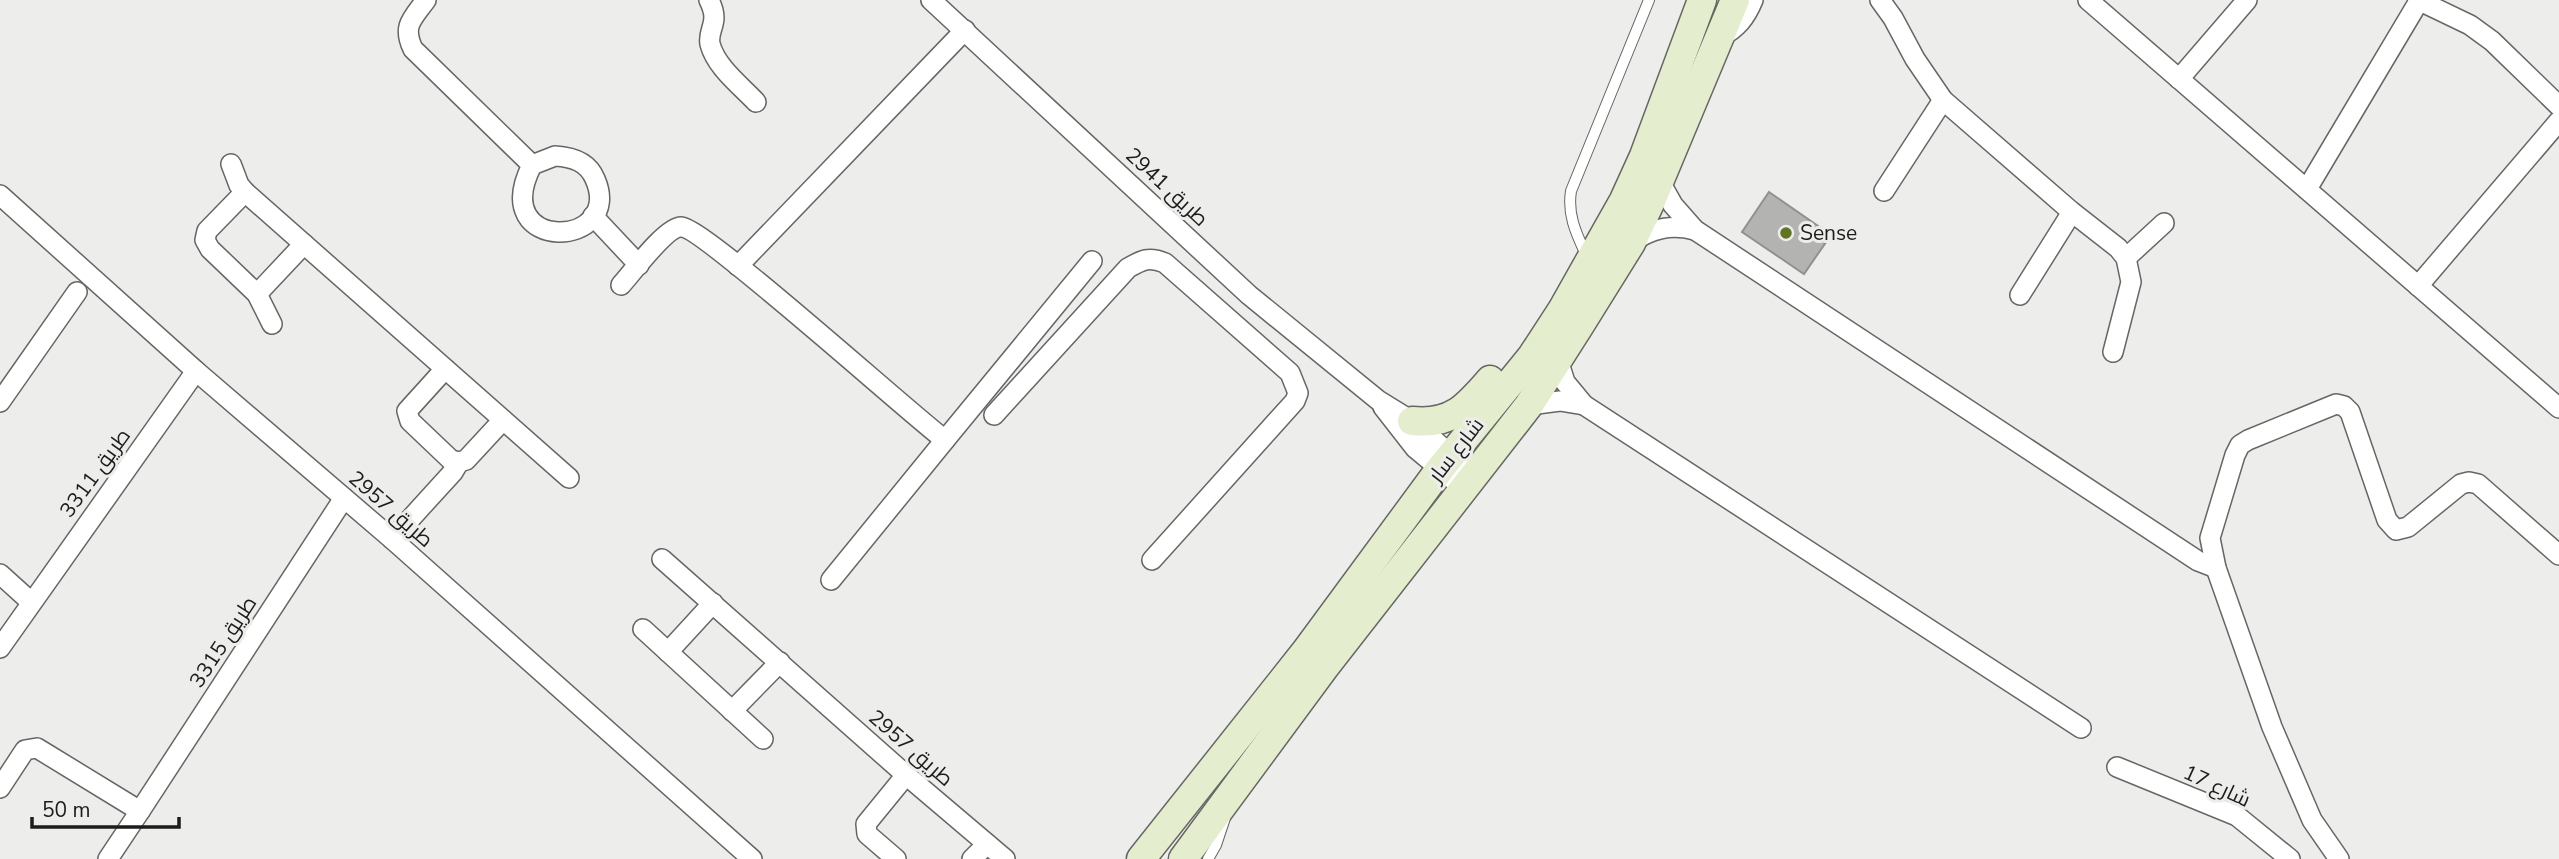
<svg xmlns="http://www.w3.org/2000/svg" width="2559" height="859" font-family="'Nunito Sans',Cairo,sans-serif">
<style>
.building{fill:#b3b4b1;stroke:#91928f;stroke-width:2}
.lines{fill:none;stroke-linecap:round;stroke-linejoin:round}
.lane-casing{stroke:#666764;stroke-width:12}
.street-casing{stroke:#666764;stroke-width:22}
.secondary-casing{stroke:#666764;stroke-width:31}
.lane{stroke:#fff;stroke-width:10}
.street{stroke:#fff;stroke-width:19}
.secondary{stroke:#e5edcf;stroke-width:28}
.poi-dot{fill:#607424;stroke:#edeeeb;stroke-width:2.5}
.labels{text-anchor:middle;stroke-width:6;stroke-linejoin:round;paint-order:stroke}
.street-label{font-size:21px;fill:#1c1d1b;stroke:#edeeeb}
.poi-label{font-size:21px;fill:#1c1d1b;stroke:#edeeeb;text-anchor:start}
</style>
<rect width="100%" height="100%" fill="#edeeeb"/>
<polygon class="building" points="1769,192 1831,235 1804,274 1742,232"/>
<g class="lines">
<g class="lane-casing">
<g id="lane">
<path d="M1587 257C1577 235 1567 216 1571 191L1649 0"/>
<polyline points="1208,859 1216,845 1225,818"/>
</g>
</g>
<g class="street-casing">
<g id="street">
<path d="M426 0C412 19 402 26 413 49L532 165"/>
<path d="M709 0C721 24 707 28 710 44 716 67 740 85 756 102"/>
<polyline points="931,0 1249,295 1378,400 1412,421 1474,475"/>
<polyline points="1880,0 1893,18 1915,59 1943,100 2072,212 2118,248 2126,258 2131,282 2113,352"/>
<polyline points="2088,0 2559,408"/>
<polyline points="2418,0 2470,25 2492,41 2559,106"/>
<path d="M1720 37C1737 29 1746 17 1753 0"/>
<polyline points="2179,79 2247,0"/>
<path d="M555 156C573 157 588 162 595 179 626 249 486 255 532 165Z"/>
<polyline points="231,164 239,185 245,192 569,478"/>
<polyline points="1660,182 1673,205 1695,230 2198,561 2216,568"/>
<polyline points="2307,189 2419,1"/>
<polyline points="1884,191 1943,100"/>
<polyline points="245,192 207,231 205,240 210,249 257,294 272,324"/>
<polyline points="0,195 196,371 392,539 752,859"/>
<polyline points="593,216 639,265"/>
<path d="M1631 243C1651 228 1671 224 1695 230"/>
<polyline points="2126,258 2164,223"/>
<polyline points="738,266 965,30"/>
<path d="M621 285C632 273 666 227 681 227 703 227 909 413 945 440L1092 261"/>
<polyline points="2418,286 2559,121"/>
<polyline points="257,294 304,244"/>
<polyline points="2020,295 2072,212"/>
<polyline points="1558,360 1565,382 1584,405 2081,728"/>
<polyline points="445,369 407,411 410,421 451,460 459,462 466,460 503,420"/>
<polyline points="0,402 77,292"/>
<polyline points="1529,405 1560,401 1584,405"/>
<polyline points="1383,407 1415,448 1463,488"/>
<path d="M994 415 1128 268C1142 260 1149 256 1165 263L1290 373 1298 393 1295 401 1152 560"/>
<polyline points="392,539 453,472 459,462"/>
<polyline points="662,559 906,775 1005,859"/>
<polyline points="0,574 31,602"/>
<polyline points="831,580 945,440"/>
<polyline points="643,629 763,739"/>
<polyline points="0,648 196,371"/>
<polyline points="668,652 713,603"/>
<polyline points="732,711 780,662"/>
<polyline points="2117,767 2237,816 2290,859"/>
<polyline points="0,788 25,750 37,748 140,811 108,859"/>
<polyline points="140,811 344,498"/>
<polyline points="896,859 867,834 866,824 906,775"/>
<polyline points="972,859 987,844"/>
<polyline points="2339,859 2312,820 2272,727 2216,568 2210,538 2235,455 2240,445 2248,440 2336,404 2344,406 2350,412 2387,520 2396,530 2408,527 2461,484 2469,482 2478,484 2559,555"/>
</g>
</g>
<g class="secondary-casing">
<g id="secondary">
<path d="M1412 421C1451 425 1466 408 1490 380"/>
<polyline points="1141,859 1306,651 1440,469 1532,356 1562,310 1624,200 1644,156 1702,0"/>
<polyline points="1183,859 1324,668 1529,405 1580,325 1631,243 1651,201 1735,0"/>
</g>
</g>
<use href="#lane" class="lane"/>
<use href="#street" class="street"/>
<use href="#secondary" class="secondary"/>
</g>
<circle class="poi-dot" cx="1786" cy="233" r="7"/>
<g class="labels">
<g class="street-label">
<text transform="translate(1167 187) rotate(43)" y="7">طريق 2941</text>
<text transform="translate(1456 450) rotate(-52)" y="7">شارع سار</text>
<text transform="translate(95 473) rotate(-54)" y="7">طريق 3311</text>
<text transform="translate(391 509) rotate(41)" y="7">طريق 2957</text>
<text transform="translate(223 642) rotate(-57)" y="7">طريق 3315</text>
<text transform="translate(911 748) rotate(41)" y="7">طريق 2957</text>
<text transform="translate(2217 786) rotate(25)" y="7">شارع 17</text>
</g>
<g class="poi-label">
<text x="1800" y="240">Sense</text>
</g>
</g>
<path d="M32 817v10h147v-10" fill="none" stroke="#1c1d1b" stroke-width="3.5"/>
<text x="42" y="817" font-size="21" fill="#1c1d1b" stroke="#edeeeb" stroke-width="5" paint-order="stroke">50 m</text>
</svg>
